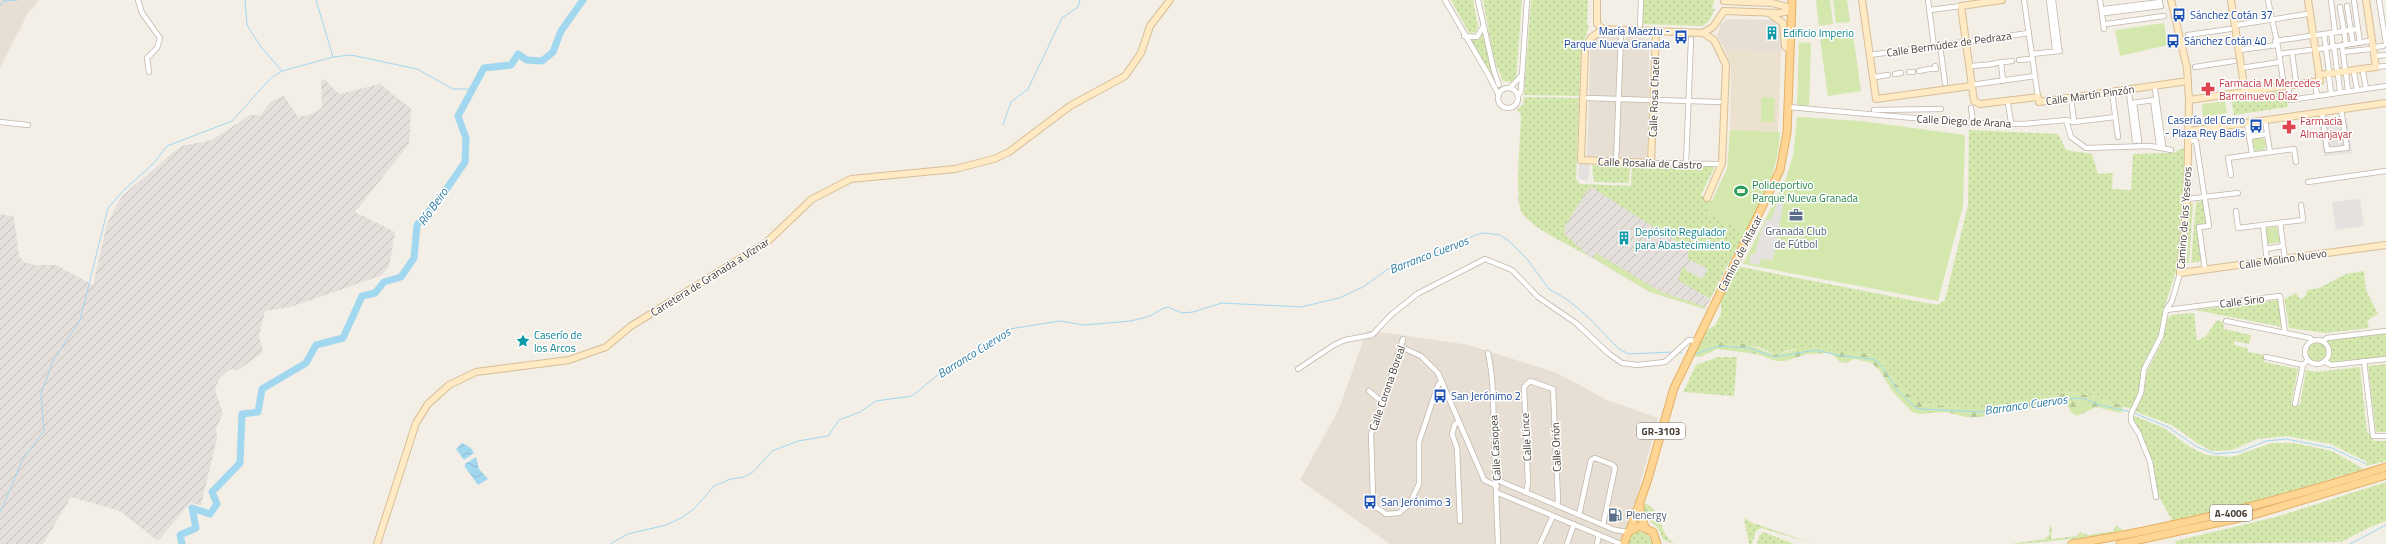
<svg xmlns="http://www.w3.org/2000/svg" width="2386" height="544" font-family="'Titillium Web',sans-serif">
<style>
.residential{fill:#e7dfd4}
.commercial{fill:#f5e2d1}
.industrial{fill:url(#industrial-furrows)}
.education{fill:#ece1cf}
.grass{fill:url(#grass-dots)}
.forest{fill:url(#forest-firs)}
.garden{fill:#d4e8ae}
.parking{fill:#e4e1de}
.water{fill:url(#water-waves)}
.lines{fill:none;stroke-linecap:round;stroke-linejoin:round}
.stream{stroke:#a1d8f0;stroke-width:1}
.river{stroke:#a1d8f0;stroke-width:7}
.street-casing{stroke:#c1b7ab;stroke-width:6}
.secondary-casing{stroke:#d6bf97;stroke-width:8}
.primary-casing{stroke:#e4b063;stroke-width:9}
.street{stroke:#fff;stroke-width:4.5}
.secondary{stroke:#ffeac4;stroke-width:6}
.primary{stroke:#fed593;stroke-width:7}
.labels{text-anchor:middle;stroke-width:3;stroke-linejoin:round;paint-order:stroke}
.shield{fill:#fff;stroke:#7e7772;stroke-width:1}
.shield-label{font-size:10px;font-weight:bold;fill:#463d35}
.transit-label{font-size:11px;fill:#164399;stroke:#fff;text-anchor:start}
.culture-label{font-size:11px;fill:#0d838f;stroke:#fff;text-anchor:start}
.street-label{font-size:11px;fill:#463d35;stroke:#fff}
.health-label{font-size:11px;fill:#be3a42;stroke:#fff;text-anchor:start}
.leisure-label{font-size:11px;fill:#27864d;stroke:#fff;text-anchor:start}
.service-label{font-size:11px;fill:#4e5e75;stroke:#fff}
.water-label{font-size:12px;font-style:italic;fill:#2b7ca2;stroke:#fff}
</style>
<defs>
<pattern id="industrial-furrows" width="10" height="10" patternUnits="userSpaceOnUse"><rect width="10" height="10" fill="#e5dfdb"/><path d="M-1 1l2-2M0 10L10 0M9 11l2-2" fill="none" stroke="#c6c0bd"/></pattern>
<pattern id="grass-dots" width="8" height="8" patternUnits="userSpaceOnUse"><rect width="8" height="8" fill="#d4e8ae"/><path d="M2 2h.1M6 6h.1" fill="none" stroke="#b7c896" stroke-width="1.8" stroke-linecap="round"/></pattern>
<pattern id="forest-firs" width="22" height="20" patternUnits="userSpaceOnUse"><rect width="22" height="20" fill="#d4e8ae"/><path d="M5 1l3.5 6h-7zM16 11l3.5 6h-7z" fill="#b7c896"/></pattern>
<pattern id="water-waves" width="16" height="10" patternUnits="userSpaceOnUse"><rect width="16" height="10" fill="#a1d8f0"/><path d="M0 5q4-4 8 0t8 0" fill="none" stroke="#8cbace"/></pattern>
</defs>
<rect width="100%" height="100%" fill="#f3eee6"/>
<g class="residential">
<polygon points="0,0 39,0 28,13 0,68"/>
<polygon points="1728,19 1775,20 1781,27 1781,52 1725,50 1717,35 1721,24"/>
<polygon points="1597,36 1620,37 1618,98 1589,97 1590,48 1593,41"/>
<polygon points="1629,37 1649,39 1649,99 1620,98 1621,42 1625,43 1625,38"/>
<polygon points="1589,99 1618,100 1616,158 1587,157"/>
<polygon points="1620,100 1649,101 1647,159 1618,158"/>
<polygon points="1367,330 1469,345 1557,373 1607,400 1658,418 1624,544 1390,544 1300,480 1339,409"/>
</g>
<polygon class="commercial" points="1612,504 1622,507 1618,527 1609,525 1608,522"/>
<g class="industrial">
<polygon points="324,79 339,94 380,84 411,109 409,144 355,212 395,232 389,267 382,275 374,278 291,307 265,311 259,336 263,352 237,371 231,369 219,379 215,390 223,414 216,428 217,438 201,505 190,503 158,541 120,511 71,497 43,544 0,544 0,214 14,217 19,256 24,262 35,265 56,265 93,285 107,224 122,196 181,146 212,140 250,115 261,115 270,102 284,96 298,117 309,115 322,108 321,81"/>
<polygon points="1577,154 1576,179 1580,184 1631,186 1632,167 1712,201 1706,213 1745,232 1705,309 1650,292 1539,227 1523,214 1517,198"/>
</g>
<polygon class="education" points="1725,50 1781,52 1778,132 1730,130 1731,69"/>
<g class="grass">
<polygon points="1451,0 1473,0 1478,26 1476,32 1470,33 1468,31"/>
<polygon points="1483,0 1522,0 1516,79 1512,82 1503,81 1494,59"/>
<polygon points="1531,0 1588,0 1587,24 1589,26 1581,50 1579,96 1524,95"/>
<polygon points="1642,0 1714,0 1712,9 1715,9 1709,21 1703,26 1641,24"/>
<polygon points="1484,31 1493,76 1469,39 1478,38"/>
<polygon points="2285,91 2288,107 2234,115 2231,98"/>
<path d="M1524 97 1579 98 1576 179 1580 184 1631 186 1632 167 1658 168V165L1715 166 1701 195 1712 201 1706 213 1745 232 1728 265 1726 264 1727 266 1710 299 1678 280 1683 267 1686 268V270L1708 269 1688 259V249L1596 190 1598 187 1587 190 1565 226 1564 234 1590 257C1572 246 1534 230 1522 213 1514 200 1521 134 1521 115L1517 109 1523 105Z"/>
<path d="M1969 130 2058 134 2066 150 2092 154 2098 174 2113 173 2112 189 2131 190 2133 154 2173 153 2185 147 2182 220 2176 271 2166 302 2159 338 2143 373 2138 395 2131 409 2094 396 2067 392 2045 399 2021 400 1976 408 1923 404 1898 387 1881 359 1863 353 1792 349 1774 355C1750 336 1722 349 1695 349L1705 331 1715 325 1721 314V297L1736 268 1741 267 1937 305 1945 300 1968 205Z"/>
<polygon points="1592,165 1630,167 1629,183 1594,182"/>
<polygon points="2203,201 2206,224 2197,225 2202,261 2191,263 2196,202"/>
<polygon points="2190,203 2193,203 2189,263 2186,263"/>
<polygon points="2364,271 2366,290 2378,314 2367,321 2369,328 2326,333 2289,328 2285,302 2283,300 2296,293 2300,299 2306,296 2307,290 2319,288 2346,274"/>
<polygon points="2278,300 2282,327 2195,310"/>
<polygon points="2194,313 2197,341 2206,336 2217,320 2223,322 2224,329 2251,335 2249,344 2234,341 2234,345 2248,348 2248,352 2265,355 2264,362 2298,369 2291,404 2300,405 2306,370 2316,372 2360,367 2367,433 2371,434 2374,441 2386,441 2386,461 2366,466 2367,462 2331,444 2287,436 2257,439 2232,450 2212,451 2197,443 2172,425 2134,411 2144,394 2147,371 2163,340 2167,319 2171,315"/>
<polygon points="2386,332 2386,357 2331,364 2328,362 2331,352 2326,341 2329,339"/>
<circle cx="2317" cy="352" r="10"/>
<polygon points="1718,357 1737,357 1734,396 1683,392 1696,365"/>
<polygon points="2386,364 2386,432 2376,432 2368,366"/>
<polygon points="2132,415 2164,428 2190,447 2206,455 2232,457 2272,443 2295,443 2332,451 2364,469 2254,502 2170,522 2172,517 2170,517 2156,491 2147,446 2134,423"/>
<polygon points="2386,482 2386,521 2370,527 2341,542 2176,544 2175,541 2276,517"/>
<path d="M1645 503C1663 511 1658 535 1676 544L1664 540C1661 536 1660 530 1656 526 1647 518 1640 516 1645 503Z"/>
<polygon points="1744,518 1753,523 1815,544 1761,528 1756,531 1752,544 1749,544"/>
<path d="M2050 525 2052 528 2051 538 2053 539 2077 536 2081 531V533L2089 535 2114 531 2115 526H2118L2119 528 2123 529C2115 536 2027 544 2011 544L2045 539 2049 535Z"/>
<polygon points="1637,531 1647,533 1653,544 1628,544 1630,536"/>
<polygon points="1763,532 1794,544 1757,544 1759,536"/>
</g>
<polygon class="forest" points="1711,342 1748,344 1774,355 1805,347 1863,353 1881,359 1898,387 1923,404 1976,408 2021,400 2045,399 2067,392 2094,396 2124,406 2121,413 2096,407 2077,416 2071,412 2065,400 2027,409 2009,409 1982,417 1966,417 1945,412 1918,414 1912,412 1893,392 1880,371 1872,363 1854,359 1847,363 1840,362 1831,353 1807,354 1785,361 1776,361 1757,354 1717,349 1700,357 1694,356 1697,349"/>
<g class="garden">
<polygon points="1816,0 1830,0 1833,24 1819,26"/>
<polygon points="1833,0 1847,0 1850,22 1836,23"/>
<polygon points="2164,23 2168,45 2120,56 2115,30"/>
<polygon points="1853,34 1861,91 1828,96 1820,39"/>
<polygon points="1799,42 1811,43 1809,106 1797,105"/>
<polygon points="1761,97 1775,98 1774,122 1761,122"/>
<polygon points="2225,101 2227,113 2203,117 2202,104"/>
<polygon points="1797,117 1861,121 1965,135 1963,206 1938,301 1743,264 1786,178 1793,156"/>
<path d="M1730 130 1780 132C1778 174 1763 196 1745 232L1706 213 1727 169Z"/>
<circle cx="2259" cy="144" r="7"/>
<polygon points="2277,227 2280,242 2268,244 2265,228"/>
<polygon points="1596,253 1661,292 1706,307 1705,309 1650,292 1593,258"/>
</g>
<g class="parking">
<polygon points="2347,118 2352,153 2324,156 2319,122"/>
<polygon points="1579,162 1590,163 1588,181 1578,179"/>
<polygon points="1780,194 1785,196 1773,260 1761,259 1760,265 1749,263 1751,254 1755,254 1760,233 1765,222 1768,219 1771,220"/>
<polygon points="2360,199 2364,226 2336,230 2332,202"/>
<polygon points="1691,260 1708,269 1702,279 1685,270"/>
</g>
<g class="water">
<polygon points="462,443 471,448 474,453 464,460 456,449"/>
<polygon points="476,457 479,469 488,479 478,485 465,467 465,464"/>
</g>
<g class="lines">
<g class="stream">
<polyline points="245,0 247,25 261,47 282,71"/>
<polyline points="316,0 333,57"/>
<polyline points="0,6 3,1 18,0"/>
<polyline points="1003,125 1011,102 1028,89 1062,18 1078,7 1080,0"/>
<polyline points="1678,352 1682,353"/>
<polyline points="1695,354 1719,346 1749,348 1775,357 1816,350 1842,356 1873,359 1880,364 1898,391 1916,408 1923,409 1980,412 2050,400 2082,398 2100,405 2131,412"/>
<polyline points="2134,413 2168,427 2197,447 2216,454 2239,452 2266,441 2286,439 2332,448 2366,464"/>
<polyline points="0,513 23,459 44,431 41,394 53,361 80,320 108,208 125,189 153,164 167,146 232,121 271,78 282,71 333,57 351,55 417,69 453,89 472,89"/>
<polyline points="610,544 628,534 666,525 681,518 694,509 714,486 731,479 744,477 753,472 772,451 798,441 828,436 839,420 860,412 876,401 912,396 939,374 976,353 1003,332 1010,329 1060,321 1084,325 1131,321 1150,316 1162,309 1168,307 1182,313 1193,312 1222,303 1301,307 1339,298 1363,287 1388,269 1429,256 1476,235 1484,233 1500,235 1509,241 1527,259 1549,289 1568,300 1589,318 1619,349 1629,354 1673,352"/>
<polyline points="2350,544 2386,525"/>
</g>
<polyline class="river" points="182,544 180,535 196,528 192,508 210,514 217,504 212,492 240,463 242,414 258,412 262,389 306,363 316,345 343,338 362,296 375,293 384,282 401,277 414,258 417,225 439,200 465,162 466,138 458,116 484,68 511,65 518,54 527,60 542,61 553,52 561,31 583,0"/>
<g class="street-casing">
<g id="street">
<polyline points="138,0 142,13 160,38 157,48 147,58 149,72"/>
<polyline points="1445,0 1489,76 1499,96"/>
<polyline points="1478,0 1494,71 1499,85"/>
<polyline points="1928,0 1934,46"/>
<polyline points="2024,0 2038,97"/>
<polyline points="2049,0 2055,49"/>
<polyline points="2053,0 2059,48"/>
<polyline points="2100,0 2104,29"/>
<polyline points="2268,0 2278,47 2284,86"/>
<polyline points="2331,0 2335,32"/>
<polyline points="2379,0 2386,44"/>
<polyline points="2354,1 2360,43"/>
<polyline points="2347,6 2353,44"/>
<polyline points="2340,7 2344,31"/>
<polyline points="2104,9 2160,2"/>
<polyline points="1930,10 1961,6"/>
<polyline points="2105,13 2161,6"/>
<polyline points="2106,24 2164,16"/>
<polyline points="1640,25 1641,0"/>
<polyline points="2237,25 2307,14"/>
<polyline points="2344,31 2346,45"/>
<polyline points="2331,33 2333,47"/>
<polyline points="2324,34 2329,71"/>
<polyline points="2188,35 2230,29"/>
<polyline points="2317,35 2358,29"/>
<polyline points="1464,36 1477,37 1483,27"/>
<polyline points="2275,41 2310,36"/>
<polyline points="1940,45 1945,83"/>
<polyline points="2342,45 2345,69"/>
<polyline points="2334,46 2337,70"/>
<polyline points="2375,47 2383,46"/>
<polyline points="2319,49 2369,41"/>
<polyline points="2239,50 2277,45"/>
<polyline points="2292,52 2296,82"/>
<polyline points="2343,52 2370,49"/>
<polyline points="2032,54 2060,51"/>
<polyline points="2279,54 2310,50"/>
<polyline points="1870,55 2029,33"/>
<polyline points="2376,56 2386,55"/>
<polyline points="2019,60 2030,59"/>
<polyline points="1995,63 2012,61"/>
<polyline points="2001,63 2003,81"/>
<polyline points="1972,66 1994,64"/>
<polyline points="2195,67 2234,61"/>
<polyline points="2376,67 2386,66"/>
<polyline points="2241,68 2280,62"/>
<polyline points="1929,69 1936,69 1935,66"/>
<polyline points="1919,71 1929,69"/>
<polyline points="1909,72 1913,72"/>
<polyline points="2363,72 2366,88"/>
<polyline points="2354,73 2357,89"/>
<polyline points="1895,74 1901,73"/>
<polyline points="2346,74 2348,90"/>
<polyline points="2338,75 2340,91"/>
<polyline points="1875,77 1888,75"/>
<polyline points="2329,77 2331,93"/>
<polyline points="1971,85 2035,76"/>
<polyline points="2315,85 2317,95"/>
<polyline points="2288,86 2290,100 2386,86"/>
<polyline points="1510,88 1521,76"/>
<circle cx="1508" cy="98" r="10"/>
<polyline points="2155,89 2163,145"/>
<polyline points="2112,92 2118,137"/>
<polyline points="2129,93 2135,141"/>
<polyline points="1518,96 1521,91 1527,0"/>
<polyline points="2071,97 2074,122"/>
<polyline points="1588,98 1650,100"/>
<polyline points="1658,100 1719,102"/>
<polyline points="2153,100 2159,145"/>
<polyline points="2132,103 2154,100"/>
<polyline points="2134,103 2139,141"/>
<polyline points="2008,104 2011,122"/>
<polyline points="1788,107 1971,123 2023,124 2066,120 2074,122 2115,117"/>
<polyline points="1971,108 1973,121"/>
<polyline points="1874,110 1941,109"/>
<polyline points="2322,112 2327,150 2347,148 2341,109"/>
<polyline points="2066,120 2071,137 2086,148 2150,146 2171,150"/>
<polyline points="2265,120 2270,152"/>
<polyline points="0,122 28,125"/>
<polyline points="2247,123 2252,154"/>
<polyline points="2249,137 2267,134"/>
<polyline points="2189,141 2196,141 2209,226 2199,227 2205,270"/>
<polyline points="1616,162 1621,36"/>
<polyline points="1651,163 1718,164"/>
<polyline points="1686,164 1691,39"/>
<polyline points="2231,175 2228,158 2294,149 2296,162"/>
<polyline points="2308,182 2386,171"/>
<polyline points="2187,199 2238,193"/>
<polyline points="2236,211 2238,228 2303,220 2301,205"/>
<polyline points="2280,223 2285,259"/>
<polyline points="2263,225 2267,261"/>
<polyline points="2266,249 2283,246"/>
<polyline points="2166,310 2280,296 2285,333"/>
<polyline points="2226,321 2310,338 2312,341"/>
<polyline points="1403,339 1383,403 1371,434 1373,499 1376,507 1386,514 1399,513 1409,505 1419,484 1419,442 1438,385 1442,381"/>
<circle cx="2317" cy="352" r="12"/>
<polyline points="2323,341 2327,338 2386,331"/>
<polyline points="1401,347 1421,356 1438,373 1482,475 1484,480 1497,486"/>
<path d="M1488 353C1494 380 1493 408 1494 436 1495 472 1497 508 1498 544"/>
<polyline points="2266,357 2303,365 2308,360"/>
<polyline points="2324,361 2331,365 2386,359"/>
<polyline points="2364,361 2373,436 2386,436"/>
<polyline points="1298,369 1334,345 1345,340 1372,335 1391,315 1417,294 1485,259 1512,270 1538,297 1576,323 1609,354 1622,363 1637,365 1665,362 1689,340 1695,341"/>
<polyline points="1369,391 1383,403"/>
<polyline points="2295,404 2303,365"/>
<polyline points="1459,422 1455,424 1452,434 1457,448 1460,521"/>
<polyline points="1497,480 1615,530 1628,532"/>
<polyline points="1498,493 1621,544"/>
<polyline points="1526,493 1528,483 1524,387 1530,381 1553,389 1558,500 1557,506"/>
<polyline points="2156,497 2150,462 2139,434 2131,421 2131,414 2141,393 2144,369 2161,336 2166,310 2172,301 2180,273"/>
<polyline points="1579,515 1591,460 1595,458 1613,465 1615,468 1603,525"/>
<polyline points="1540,544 1553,516"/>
<polyline points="1567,544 1574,524"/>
<polyline points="1597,544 1599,535"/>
</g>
</g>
<g class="secondary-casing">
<g id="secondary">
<polyline points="1597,0 1597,24 1603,29 1703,33 1713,27 1724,11"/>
<polyline points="1862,0 1876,99 1971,86"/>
<polyline points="2002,0 1961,6 1974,101 1980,104 2038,97 2039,102 2188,81"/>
<polyline points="2171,0 2187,68 2189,100 2187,199 2180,273 2386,245"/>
<polyline points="2231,0 2245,92"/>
<polyline points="1724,1 1772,3 1791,8"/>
<polyline points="1724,11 1779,13 1791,11"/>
<polyline points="1769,13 1783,23 1785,47 1790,49"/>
<polyline points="1603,29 1591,38 1585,49 1581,160 1651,163 1656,31"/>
<polyline points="1703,33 1714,40 1726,65 1722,163 1707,198"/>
<polyline points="2319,75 2376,67 2366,0"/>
<polyline points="2189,100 2320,81 2308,0"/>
<polyline points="2189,131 2386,103"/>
<polyline points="377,544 416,423 428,404 449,385 476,372 569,360 606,347 631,326 767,242 812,199 851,179 955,169 994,159 1009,152 1070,106 1125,76 1141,53 1150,26 1170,0"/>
</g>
</g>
<g class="primary-casing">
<g id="primary">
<polyline points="1640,505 1640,513 1645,527"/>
<polyline points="1630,530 1647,482 1674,388 1780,170 1787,133 1792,0"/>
<polyline points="1624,544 1628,532 1640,526 1653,532 1657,544"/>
<path d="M2072 544C2179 527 2283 500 2386 467"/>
<polyline points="2120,544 2253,515 2386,475"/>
</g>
</g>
<use href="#street" class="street"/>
<use href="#secondary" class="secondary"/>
<use href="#primary" class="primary"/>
</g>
<defs>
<g id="bus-bare" transform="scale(1.08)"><path d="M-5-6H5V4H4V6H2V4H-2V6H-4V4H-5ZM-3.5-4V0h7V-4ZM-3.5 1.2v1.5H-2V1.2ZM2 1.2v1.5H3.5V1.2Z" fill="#1a4fb4" stroke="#fff" stroke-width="2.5" paint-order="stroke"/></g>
<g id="building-bare" transform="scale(1.08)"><path d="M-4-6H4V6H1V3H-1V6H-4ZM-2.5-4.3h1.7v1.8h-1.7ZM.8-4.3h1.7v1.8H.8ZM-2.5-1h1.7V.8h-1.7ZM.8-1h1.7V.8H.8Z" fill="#0f9aa8" stroke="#fff" stroke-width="2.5" paint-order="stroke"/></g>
<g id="pharmacy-bare" transform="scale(1.08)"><path d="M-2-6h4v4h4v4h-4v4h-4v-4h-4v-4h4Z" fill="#e0444e" stroke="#fff" stroke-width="2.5" paint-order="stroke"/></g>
<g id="stadium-bare" transform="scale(1.08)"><path d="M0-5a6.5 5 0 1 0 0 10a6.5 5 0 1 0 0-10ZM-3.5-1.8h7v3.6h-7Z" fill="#2e9e5b" stroke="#fff" stroke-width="2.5" paint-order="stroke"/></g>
<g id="office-bare" transform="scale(1.08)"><path d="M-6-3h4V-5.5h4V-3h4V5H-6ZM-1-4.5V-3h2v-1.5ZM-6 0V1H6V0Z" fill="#5c6f8a" stroke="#fff" stroke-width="2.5" paint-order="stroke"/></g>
<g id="sight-bare" transform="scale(1.08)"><path d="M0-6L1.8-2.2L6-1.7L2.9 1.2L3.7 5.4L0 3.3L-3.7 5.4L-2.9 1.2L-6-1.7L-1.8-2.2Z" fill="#0f9aa8" stroke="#fff" stroke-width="2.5" paint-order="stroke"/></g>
<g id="fuel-bare" transform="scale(1.08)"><path d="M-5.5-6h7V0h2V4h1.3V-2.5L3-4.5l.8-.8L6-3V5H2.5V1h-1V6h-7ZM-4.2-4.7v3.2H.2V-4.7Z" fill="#5c6f8a" stroke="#fff" stroke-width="2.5" paint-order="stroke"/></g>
</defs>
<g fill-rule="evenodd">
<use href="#bus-bare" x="2179" y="15"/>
<use href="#building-bare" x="1772" y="33"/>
<use href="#bus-bare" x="1681" y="37"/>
<use href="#bus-bare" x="2173" y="41"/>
<use href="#pharmacy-bare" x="2208" y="89"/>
<use href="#bus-bare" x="2256" y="126"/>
<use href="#pharmacy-bare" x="2289" y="127"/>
<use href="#stadium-bare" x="1741" y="191"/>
<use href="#office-bare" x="1796" y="215"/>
<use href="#building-bare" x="1624" y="238"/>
<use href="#sight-bare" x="523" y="341"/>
<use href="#bus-bare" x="1440" y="396"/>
<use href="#bus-bare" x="1370" y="502"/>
<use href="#fuel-bare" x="1615" y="515"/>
</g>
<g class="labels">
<g class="shield">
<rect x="1637" y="423" width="48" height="16" rx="3"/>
<rect x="2210" y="505" width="42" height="16" rx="3"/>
</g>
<g class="shield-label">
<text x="1661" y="435">GR-3103</text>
<text x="2231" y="517">A-4006</text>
</g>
<g class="transit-label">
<text x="2190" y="19">Sánchez Cotán 37</text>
<text x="1670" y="35" text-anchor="end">María Maeztu -<tspan x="1670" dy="13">Parque Nueva Granada</tspan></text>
<text x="2184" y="45">Sánchez Cotán 40</text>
<text x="2245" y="124" text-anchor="end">Casería del Cerro<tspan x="2245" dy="13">- Plaza Rey Badis</tspan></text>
<text x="1451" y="400">San Jerónimo 2</text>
<text x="1381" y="506">San Jerónimo 3</text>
</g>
<g class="culture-label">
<text x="1783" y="37">Edificio Imperio</text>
<text x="1635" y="236">Depósito Regulador<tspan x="1635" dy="13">para Abastecimiento</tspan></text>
<text x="534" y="339">Caserío de<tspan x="534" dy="13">los Arcos</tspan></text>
</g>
<g class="street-label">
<text transform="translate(1949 44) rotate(-8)" y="4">Calle Bermúdez de Pedraza</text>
<text transform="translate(2090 95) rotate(-8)" y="4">Calle Martín Pinzón</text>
<text transform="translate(1654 97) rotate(-88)" y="4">Calle Rosa Chacel</text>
<text transform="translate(1964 121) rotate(3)" y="4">Calle Diego de Arana</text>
<text transform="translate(1650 163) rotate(2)" y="4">Calle Rosalía de Castro</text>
<text transform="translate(2184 218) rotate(-86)" y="4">Camino de los Yeseros</text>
<text transform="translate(1740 253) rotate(-63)" y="4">Camino de Alfacar</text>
<text transform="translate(2283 259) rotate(-8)" y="4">Calle Molino Nuevo</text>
<text transform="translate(710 277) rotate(-32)" y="4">Carretera de Granada a Víznar</text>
<text transform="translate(2242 301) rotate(-7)" y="4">Calle Sirio</text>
<text transform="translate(1387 388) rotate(-71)" y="4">Calle Corona Boreal</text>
<text transform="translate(1526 437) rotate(-93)" y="4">Calle Lince</text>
<text transform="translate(1556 447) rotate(-92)" y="4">Calle Orión</text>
<text transform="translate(1495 448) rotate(-93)" y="4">Calle Casiopea</text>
</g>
<g class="health-label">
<text x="2219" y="87">Farmacia M Mercedes<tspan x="2219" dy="13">Barroinuevo Díaz</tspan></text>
<text x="2300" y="125">Farmacia<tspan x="2300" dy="13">Almanjayar</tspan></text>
</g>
<g class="leisure-label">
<text x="1752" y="189">Polideportivo<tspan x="1752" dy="13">Parque Nueva Granada</tspan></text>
</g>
<g class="service-label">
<text x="1796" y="235">Granada Club<tspan x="1796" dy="13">de Fútbol</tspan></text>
<text x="1626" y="519" text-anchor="start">Plenergy</text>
</g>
<g class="water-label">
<text transform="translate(433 207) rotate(-55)" y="4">Río Beiro</text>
<text transform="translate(1429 255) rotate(-21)" y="4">Barranco Cuervos</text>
<text transform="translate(974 353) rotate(-32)" y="4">Barranco Cuervos</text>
<text transform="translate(2026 405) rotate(-8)" y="4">Barranco Cuervos</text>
</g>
</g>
</svg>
